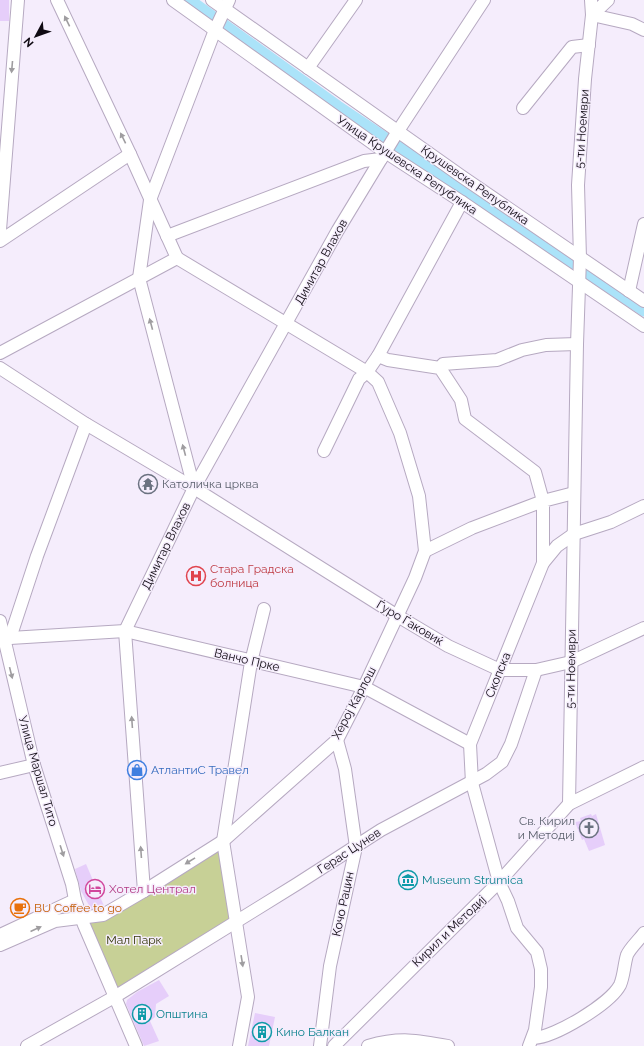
<svg xmlns="http://www.w3.org/2000/svg" width="644" height="1046" font-family="Raleway,sans-serif">
<style>
.green{fill:#c7d096}
.lines{fill:none;stroke-linecap:round;stroke-linejoin:round}
.canal{stroke:#abe3f9;stroke-width:11}
.building{fill:#e6cefa}
.street-casing{stroke:#b6a9c1;stroke-width:14}
.street{stroke:#fff;stroke-width:12}
.oneway{fill:#9f9da0}
.labels{text-anchor:middle;stroke-width:3;stroke-linejoin:round;paint-order:stroke}
.street-label{font-size:12px;fill:#0f0a12;stroke:#f5edfc}
.worship-label{font-size:12px;fill:#5b616d;stroke:#f5edfc;text-anchor:start}
.health-label{font-size:12px;fill:#be3a42;stroke:#f5edfc;text-anchor:start}
.shop-label{font-size:12px;fill:#366cbe;stroke:#f5edfc;text-anchor:start}
.culture-label{font-size:12px;fill:#0d838f;stroke:#f5edfc;text-anchor:start}
.hotel-label{font-size:12px;fill:#b23c85;stroke:#f5edfc;text-anchor:start}
.food-label{font-size:12px;fill:#c56008;stroke:#f5edfc;text-anchor:start}
.park-label{font-size:12px;fill:#303404;stroke:#f5edfc}
</style>
<rect width="100%" height="100%" fill="#f5edfc"/>
<polygon class="green" points="223,841 231,918 116,996 84,925"/>
<g class="lines">
<polyline class="canal" points="190,0 338,106 644,311"/>
</g>
<g class="building">
<rect x="0" y="0" width="9" height="21"/>
<polygon points="591,814 592,816 596,814 605,845 589,851 584,839 582,840 575,822 581,821 580,818"/>
<polygon points="86,864 104,906 101,908 91,909 81,891 75,869"/>
<polygon points="159,980 169,996 156,1004 155,1017 150,1021 159,1041 144,1046 126,1004 127,1000 137,992"/>
<polygon points="255,1013 275,1017 269,1046 248,1046"/>
</g>
<g class="lines">
<g class="street-casing">
<g id="street">
<polyline points="173,0 385,152 462,202 644,326"/>
<polyline points="212,0 461,176 644,301"/>
<polyline points="592,15 632,24 644,30"/>
<polyline points="592,15 608,0"/>
<polyline points="308,68 356,0"/>
<polyline points="523,108 572,47 589,45"/>
<polyline points="0,230 18,0"/>
<polyline points="167,236 364,161 381,159"/>
<polyline points="0,241 130,154"/>
<polyline points="629,291 644,224"/>
<polyline points="0,353 177,258 130,154 57,0"/>
<polyline points="378,356 388,360 440,368 461,400 465,419 535,472 543,501 472,528 425,551"/>
<polyline points="0,368 86,424 194,488 396,615 448,646 500,670 536,670 571,662 644,628"/>
<polyline points="440,368 443,364 497,360 522,350 546,345 577,344"/>
<polyline points="324,451 359,379 367,372 378,356 462,202"/>
<polyline points="194,488 139,278 150,200 215,30 229,0"/>
<polyline points="543,563 557,546 574,534 611,522 644,506"/>
<polyline points="0,621 34,765 72,884 75,900 84,925 136,1046"/>
<polyline points="10,638 37,556 86,424"/>
<polyline points="0,640 10,638 125,631 364,687 470,744"/>
<polyline points="0,773 34,765"/>
<polyline points="569,804 577,344 580,258 578,185 585,79 592,15 591,0"/>
<polyline points="144,891 125,631 194,488 338,230 398,131 484,0"/>
<polyline points="0,935 75,900"/>
<polyline points="0,945 55,921 103,915 144,891 223,841 337,740 364,687 415,578 425,551 419,496 400,433 378,382 367,372 177,258"/>
<path d="M534 1038C555 1037 610 1004 620 985 624 976 624 965 627 955 630 948 639 940 644 933"/>
<polyline points="27,1046 116,996 297,884 381,830 486,774 502,762 511,744 536,670"/>
<polyline points="239,1046 248,997 223,841 251,662 264,609"/>
<polyline points="320,1046 330,966 356,847 345,769 337,740"/>
<polyline points="334,1046 499,882 569,804 644,767"/>
<path d="M368 1046C399 1037 417 1040 448 1046"/>
<polyline points="529,1046 535,1030 541,987 541,969 537,952 517,928 508,901 499,882 472,783 470,744 543,563 543,501 574,493"/>
</g>
</g>
<use href="#street" class="street"/>
</g>
<defs><path id="oneway-solid" d="M-6-.8H1V-3.2L6.5 0L1 3.2V.8H-6Z"/></defs>
<g class="oneway">
<use href="#oneway-solid" transform="translate(67 21) rotate(-116)"/>
<use href="#oneway-solid" transform="translate(12 67) rotate(95)"/>
<use href="#oneway-solid" transform="translate(123 138) rotate(-116)"/>
<use href="#oneway-solid" transform="translate(151 324) rotate(-105)"/>
<use href="#oneway-solid" transform="translate(184 450) rotate(-105)"/>
<use href="#oneway-solid" transform="translate(11 673) rotate(76)"/>
<use href="#oneway-solid" transform="translate(132 722) rotate(-94)"/>
<use href="#oneway-solid" transform="translate(62 851) rotate(72)"/>
<use href="#oneway-solid" transform="translate(141 852) rotate(-94)"/>
<use href="#oneway-solid" transform="translate(190 861) rotate(148)"/>
<use href="#oneway-solid" transform="translate(36 929) rotate(-24)"/>
<use href="#oneway-solid" transform="translate(242 961) rotate(81)"/>
</g>
<defs>
<g id="temple-ring" transform="scale(1)"><circle r="9.5" fill="#f5edfc" stroke="#6b7280" stroke-width="1.5"/><path d="M0-6L5-2H3V0L6.5 2.5H4V6H1.5V3h-3V6H-4V2.5H-6.5L-3 0V-2H-5Z" fill="#6b7280"/></g>
<g id="hospital-ring" transform="scale(1)"><circle r="9.5" fill="#f5edfc" stroke="#e0444e" stroke-width="1.5"/><path d="M-5-5h3v3.5h4V-5h3V5h-3V1.5h-4V5h-3Z" fill="#e0444e"/></g>
<g id="shop-ring" transform="scale(1)"><circle r="9.5" fill="#f5edfc" stroke="#3f7fe0" stroke-width="1.5"/><path d="M-5-2.5h2.3a2.7 3.5 0 0 1 5.4 0H5L5.5 6h-11ZM-1.5-2.5h3a1.5 2.3 0 0 0-3 0Z" fill="#3f7fe0"/></g>
<g id="church-ring" transform="scale(1)"><circle r="9.5" fill="#f5edfc" stroke="#6b7280" stroke-width="1.5"/><path d="M-1.2-6h2.4v3.5h3.3v2.4h-3.3V6h-2.4V-.1h-3.3v-2.4h3.3Z" fill="#6b7280"/></g>
<g id="museum-ring" transform="scale(1)"><circle r="9.5" fill="#f5edfc" stroke="#0f9aa8" stroke-width="1.5"/><path d="M0-6L6-3V-2H-6V-3ZM-5-1h2V3h-2ZM-1-1h2V3h-2ZM3-1h2V3H3ZM-6 4H6V6H-6Z" fill="#0f9aa8"/></g>
<g id="hotel-ring" transform="scale(1)"><circle r="9.5" fill="#f5edfc" stroke="#d1479c" stroke-width="1.5"/><path d="M-6-4.5h1.5V1H6V5H4.5V3h-9V5H-6ZM-4 0a1.8 1.8 0 1 1 3.6 0ZM.5 0V-2.5h3Q6-2.5 6 0Z" fill="#d1479c"/></g>
<g id="cafe-ring" transform="scale(1)"><circle r="9.5" fill="#f5edfc" stroke="#e8710a" stroke-width="1.5"/><path d="M-5.5-4.5H6V0H3Q3 3.5 0 3.5H-2.5Q-5.5 3.5-5.5 0ZM3-3.2v2h1.7v-2ZM-6 4.5H4V6H-6Z" fill="#e8710a"/></g>
<g id="building-ring" transform="scale(1)"><circle r="9.5" fill="#f5edfc" stroke="#0f9aa8" stroke-width="1.5"/><path d="M-4-6H4V6H1V3H-1V6H-4ZM-2.5-4.3h1.7v1.8h-1.7ZM.8-4.3h1.7v1.8H.8ZM-2.5-1h1.7V.8h-1.7ZM.8-1h1.7V.8H.8Z" fill="#0f9aa8"/></g>
</defs>
<g fill-rule="evenodd">
<use href="#temple-ring" x="148" y="484"/>
<use href="#hospital-ring" x="196" y="576"/>
<use href="#shop-ring" x="137" y="770"/>
<use href="#church-ring" x="589" y="828"/>
<use href="#museum-ring" x="408" y="880"/>
<use href="#hotel-ring" x="95" y="889"/>
<use href="#cafe-ring" x="20" y="908"/>
<use href="#building-ring" x="142" y="1014"/>
<use href="#building-ring" x="262" y="1032"/>
</g>
<g class="labels">
<g class="street-label">
<text transform="translate(582 129) rotate(-86)" y="4">5-ти Ноември</text>
<text transform="translate(407 165) rotate(34)" y="4">Улица Крушевска Република</text>
<text transform="translate(475 185) rotate(35)" y="4">Крушевска Република</text>
<text transform="translate(321 262) rotate(-61)" y="4">Димитар Влахов</text>
<text transform="translate(166 546) rotate(-64)" y="4">Димитар Влахов</text>
<text transform="translate(410 623) rotate(31)" y="4">Ѓуро Ѓаковиќ</text>
<text transform="translate(247 660) rotate(13)" y="4">Ванчо Прке</text>
<text transform="translate(571 669) rotate(-89)" y="4">5-ти Ноември</text>
<text transform="translate(498 675) rotate(-68)" y="4">Скопска</text>
<text transform="translate(354 703) rotate(-62)" y="4">Херој Карпош</text>
<text transform="translate(38 771) rotate(74)" y="4">Улица Маршал Тито</text>
<text transform="translate(349 851) rotate(-33)" y="4">Герас Цунев</text>
<text transform="translate(343 904) rotate(-78)" y="4">Кочо Рацин</text>
<text transform="translate(449 931) rotate(-44)" y="4">Кирил и Методиј</text>
</g>
<g class="worship-label">
<text x="162" y="488">Католичка црква</text>
<text x="575" y="825" text-anchor="end">Св. Кирил<tspan x="575" dy="14">и Методиј</tspan></text>
</g>
<g class="health-label">
<text x="210" y="573">Стара Градска<tspan x="210" dy="14">болница</tspan></text>
</g>
<g class="shop-label">
<text x="151" y="774">АтлантиС Травел</text>
</g>
<g class="culture-label">
<text x="422" y="884">Museum Strumica</text>
<text x="156" y="1018">Општина</text>
<text x="276" y="1036">Кино Балкан</text>
</g>
<g class="hotel-label">
<text x="109" y="893">Хотел Централ</text>
</g>
<g class="food-label">
<text x="34" y="912">BU Coffee to go</text>
</g>
<g class="park-label">
<text x="134" y="944">Мал Парк</text>
</g>
</g>
<g transform="translate(36 36) rotate(229)" stroke="#f5edfc" stroke-width="3" paint-order="stroke">
<path d="M0-3L7 15L0 10L-7 15Z" fill="#0f0a12"/>
<text y="-6" font-size="11" font-weight="bold" text-anchor="middle" fill="#0f0a12">N</text>
</g>
</svg>
